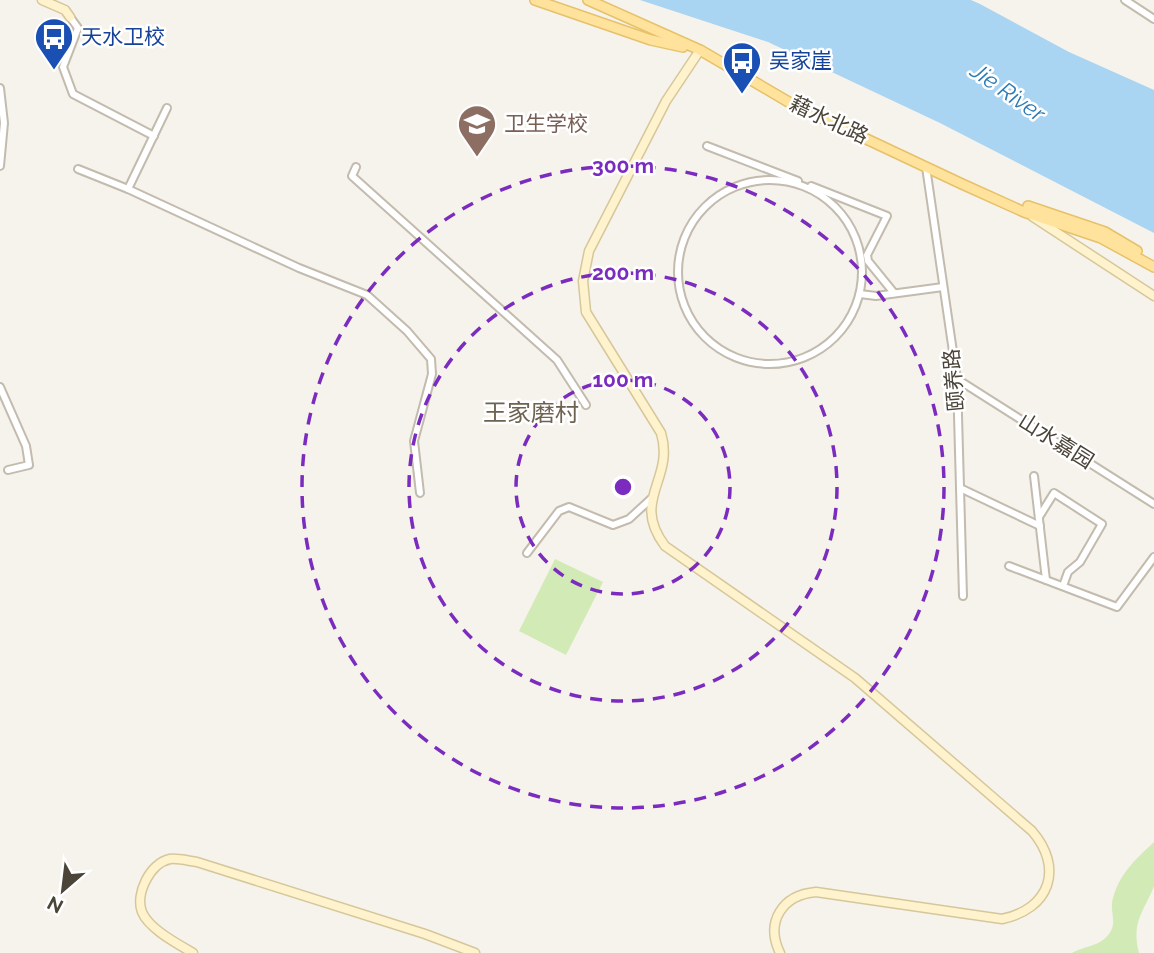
<svg xmlns="http://www.w3.org/2000/svg" width="1154" height="953" font-family="Raleway,'Noto Sans SC',sans-serif">
<style>
.green{fill:#d2eab5}
.water{fill:#a9d4f2}
.lines{fill:none;stroke-linecap:round;stroke-linejoin:round}
.street-casing{stroke:#c2bbae;stroke-width:10}
.secondary-casing{stroke:#d6c79b;stroke-width:11}
.primary-casing{stroke:#e6c16a;stroke-width:12}
.street{stroke:#fff;stroke-width:6}
.secondary{stroke:#fff3cd;stroke-width:8}
.primary{stroke:#ffe39c;stroke-width:9}
.ring{fill:none;stroke:#7b2cbf;stroke-width:3.5;stroke-dasharray:12 9}
.labels{text-anchor:middle;stroke-width:5;stroke-linejoin:round;paint-order:stroke}
.transit-label{font-size:21px;fill:#164399;stroke:#fff;text-anchor:start}
.street-label{font-size:21px;fill:#4b4439;stroke:#fff}
.education-label{font-size:21px;fill:#785e54;stroke:#fff;text-anchor:start}
.water-label{font-size:23px;font-style:italic;fill:#2e7ab2;stroke:#fff}
.quarter-label{font-size:24px;fill:#6e6250;stroke:#fff}
.centre{fill:#7b2cbf;stroke:#fff;stroke-width:3.5}
.ring-label{font-size:21px;text-anchor:middle;font-weight:bold;fill:#7b2cbf;stroke:#fff;stroke-width:5;stroke-linejoin:round;paint-order:stroke}
</style>
<rect width="100%" height="100%" fill="#f6f3ec"/>
<g class="green">
<polygon points="555,559 603,582 566,655 519,631"/>
<path d="M1154 842C1154 854 1154 874 1154 886 1144 912 1131 921 1139 953H1072C1084 946 1099 947 1109 934 1118 923 1109 911 1113 898 1120 873 1136 859 1154 842Z"/>
</g>
<polygon class="water" points="640,0 971,0 980,4 1069,52 1154,90 1154,233 940,123 768,42"/>
<g class="lines">
<g class="street-casing">
<g id="street">
<polyline points="1125,0 1154,19"/>
<polyline points="70,17 78,28 63,67 73,94 154,136"/>
<polyline points="0,88 4,123 0,166"/>
<polyline points="707,146 798,181"/>
<polyline points="356,167 352,176 557,360 586,405"/>
<polyline points="926,167 957,379 963,596"/>
<polyline points="78,169 128,189 299,268 367,295 407,331 431,359 432,374 414,441 420,493"/>
<circle cx="770" cy="272" r="92"/>
<polyline points="811,186 887,216 867,255 868,261 894,293"/>
<polyline points="128,189 167,108"/>
<polyline points="860,294 876,296 943,287"/>
<polyline points="957,379 1154,504"/>
<polyline points="0,387 26,446 29,465 8,470"/>
<polyline points="1034,476 1046,580"/>
<polyline points="960,488 1040,526"/>
<polyline points="1039,517 1054,493 1102,524 1080,562 1068,572 1063,586"/>
<polyline points="527,553 559,511 569,507 613,525 629,519 653,497"/>
<polyline points="1009,566 1117,607 1154,557"/>
</g>
</g>
<g class="secondary-casing">
<g id="secondary">
<polyline points="42,0 65,10 70,17"/>
<path d="M700 50 666 101 589 251 583 281 586 312 661 433C675 480 630 499 665 546L855 678 1032 831C1064 868 1050 909 1002 919L816 892C782 895 765 922 780 953"/>
<polyline points="1033,217 1154,296"/>
<path d="M193 953C178 944 149 929 142 912 135 894 150 863 170 859 178 858 189 861 197 862L425 934 475 953"/>
</g>
</g>
<g class="primary-casing">
<g id="primary">
<polyline points="535,0 651,40 683,47"/>
<polyline points="588,0 700,50 792,104 962,184 1024,212 1101,238 1154,267"/>
<polyline points="1028,206 1105,232 1137,251"/>
</g>
</g>
<use href="#street" class="street"/>
<use href="#secondary" class="secondary"/>
<use href="#primary" class="primary"/>
</g>
<g class="ring">
<circle cx="623" cy="487" r="107"/>
<circle cx="623" cy="487" r="214"/>
<circle cx="623" cy="487" r="321"/>
</g>
<defs>
<g id="bus-pin" transform="scale(2.0125)"><path d="M0 17L-7.5 6A9.5 9.5 0 1 1 7.5 6Z" fill="#1a4fb4" stroke="#fff"/><path d="M-5-6H5V4H4V6H2V4H-2V6H-4V4H-5ZM-3.5-4V0h7V-4ZM-3.5 1.2v1.5H-2V1.2ZM2 1.2v1.5H3.5V1.2Z" fill="#fff"/></g>
<g id="university-pin" transform="scale(2.0125)"><path d="M0 17L-7.5 6A9.5 9.5 0 1 1 7.5 6Z" fill="#8d6e63" stroke="#fff"/><path d="M0-5L7-2L0 1L-7-2ZM-4 1L0 2.5L4 1V4Q0 6-4 4Z" fill="#fff"/></g>
</defs>
<g fill-rule="evenodd">
<use href="#bus-pin" x="54" y="37"/>
<use href="#bus-pin" x="742" y="61"/>
<use href="#university-pin" x="477" y="124"/>
</g>
<g class="labels">
<g class="transit-label">
<text x="81" y="44">天水卫校</text>
<text x="769" y="68">吴家崖</text>
</g>
<g class="street-label">
<text transform="translate(829 120) rotate(25)" y="7">藉水北路</text>
<text transform="translate(954 380) rotate(-95)" y="7">颐养路</text>
<text transform="translate(1056 441) rotate(32)" y="7">山水嘉园</text>
</g>
<g class="education-label">
<text x="504" y="131">卫生学校</text>
</g>
<g class="water-label">
<text transform="translate(1008 92) rotate(35)" y="8">Jie River</text>
</g>
<g class="quarter-label">
<text x="531" y="421">王家磨村</text>
</g>
</g>
<circle cx="623" cy="487" r="10" class="centre"/>
<g class="ring-label">
<text x="623" y="173">300 m</text>
<text x="623" y="280">200 m</text>
<text x="623" y="387">100 m</text>
</g>
<g transform="translate(63 890) rotate(208)" stroke="#ffffff" stroke-width="5" paint-order="stroke">
<path d="M0-5L12 26L0 18L-12 26Z" fill="#4b4439"/>
<text y="-10" font-size="19" font-weight="bold" text-anchor="middle" fill="#4b4439">N</text>
</g>
</svg>
